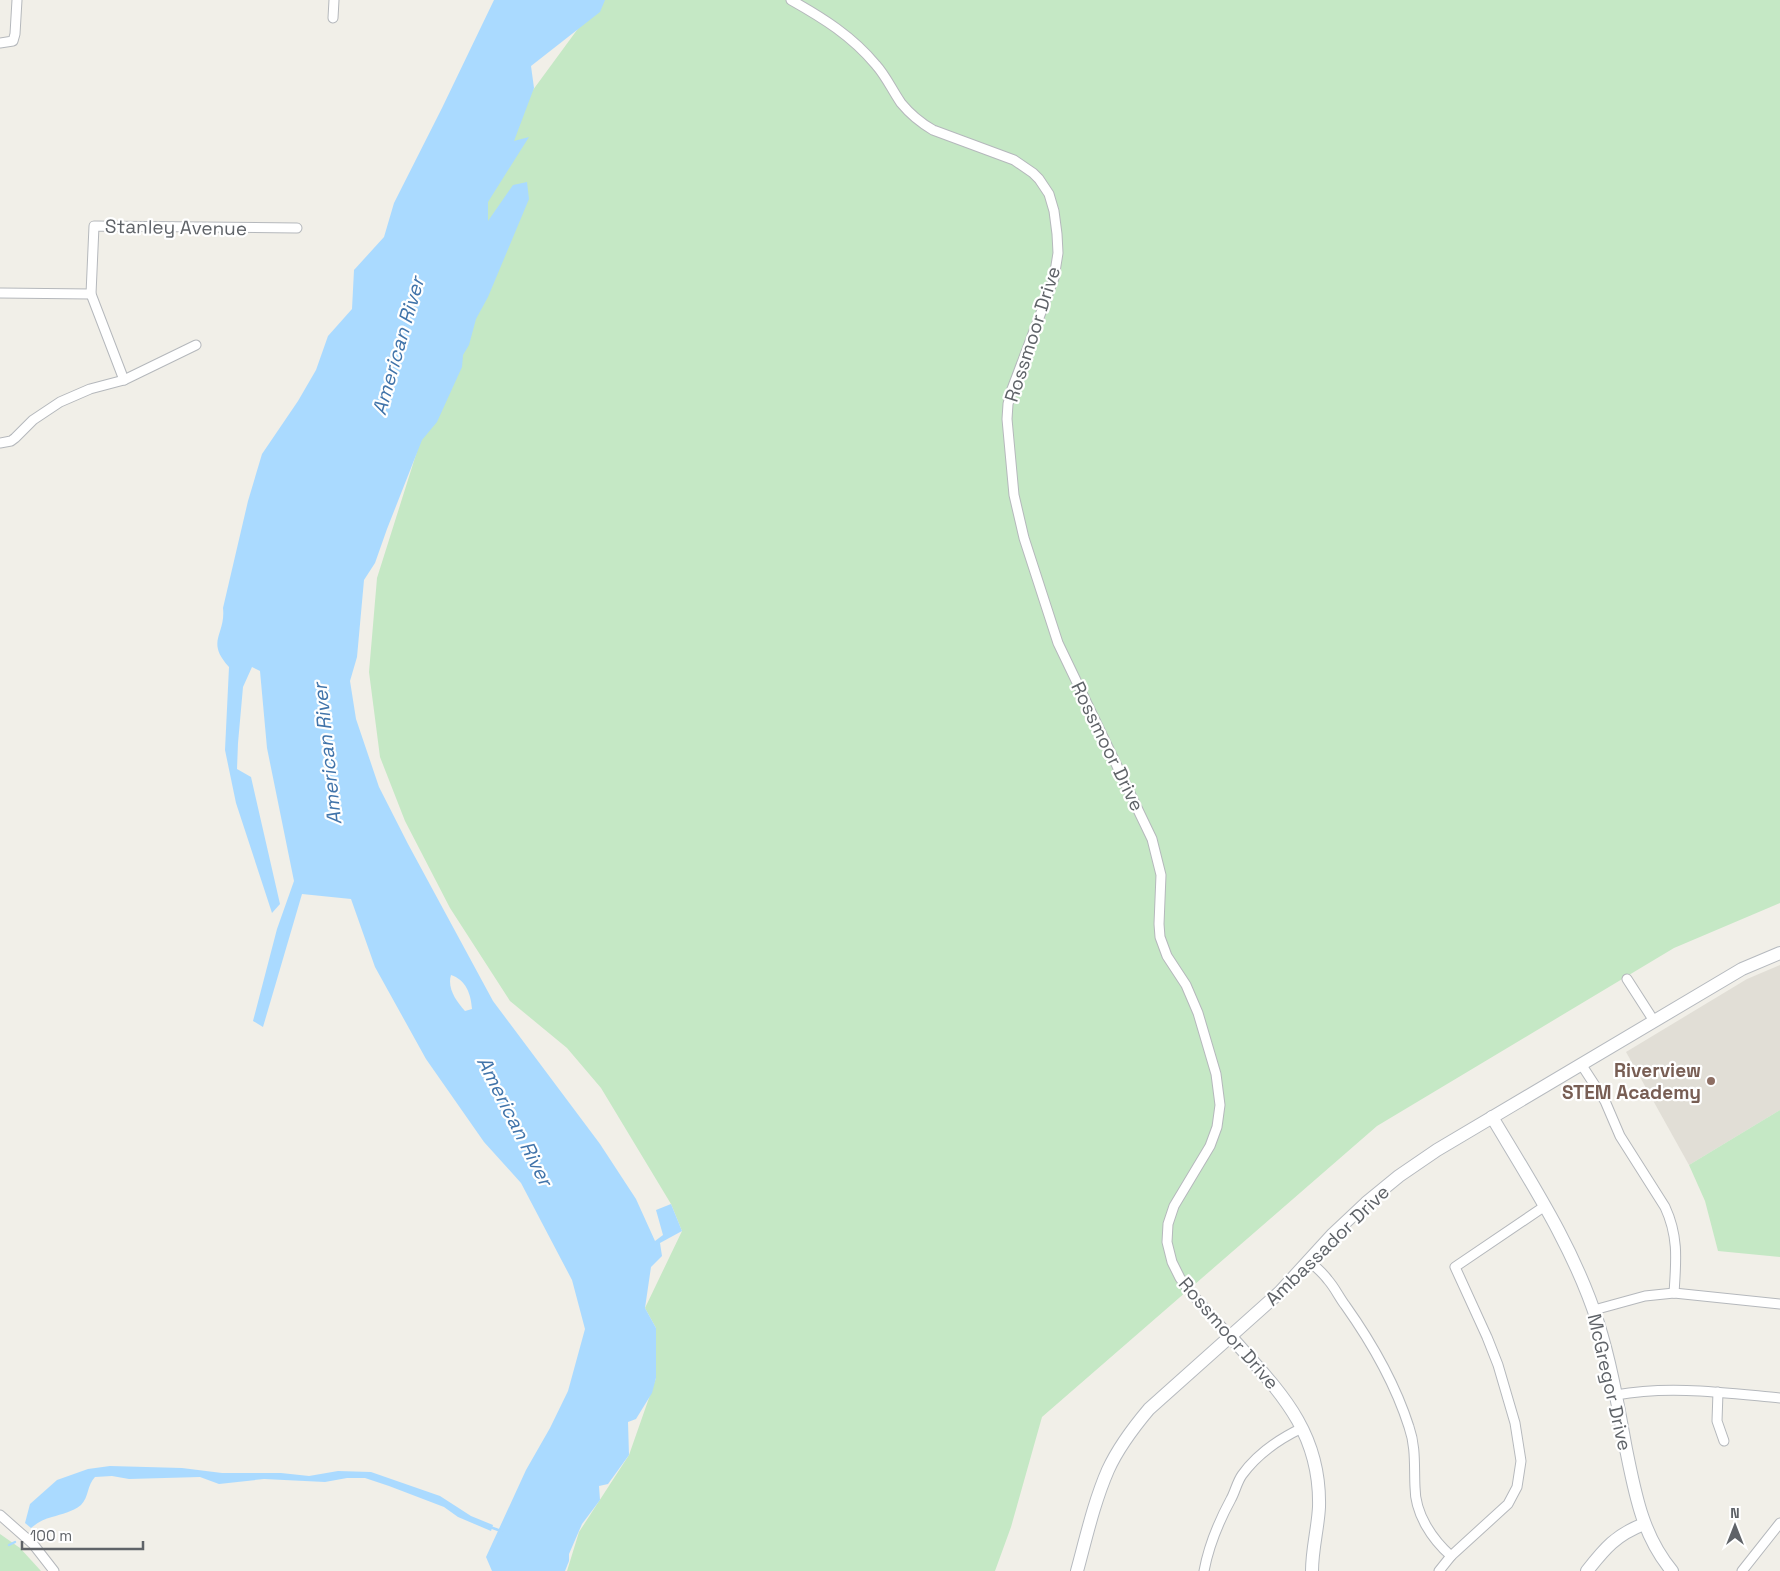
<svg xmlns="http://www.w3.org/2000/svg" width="1780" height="1571" font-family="'Space Grotesk',sans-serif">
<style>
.education{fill:#e1ded6}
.green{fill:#c5e8c5}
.water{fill:#aadaff;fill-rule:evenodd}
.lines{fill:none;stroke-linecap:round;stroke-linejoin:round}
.stream{stroke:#aadaff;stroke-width:2.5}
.street-casing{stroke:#b5b8bc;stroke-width:11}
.secondary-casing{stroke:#b6babf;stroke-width:14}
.street{stroke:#fff;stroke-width:9}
.secondary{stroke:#fff;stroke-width:12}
.education-dot{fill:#8d6e63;stroke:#fff;stroke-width:2}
.labels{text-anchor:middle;stroke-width:4.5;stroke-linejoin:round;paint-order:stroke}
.street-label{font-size:19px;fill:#5f6368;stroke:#fff}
.education-label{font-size:19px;font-weight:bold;fill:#785e54;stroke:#fff;text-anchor:end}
.water-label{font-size:20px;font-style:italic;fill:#4174aa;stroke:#fff}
</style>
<rect width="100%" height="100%" fill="#f1efe8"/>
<polygon class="education" points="1780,965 1780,1110 1689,1165 1626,1052 1747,979"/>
<g class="green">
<polygon points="599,0 1780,0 1780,903 1674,948 1377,1126 1042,1417 1011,1527 995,1571 567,1571 579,1532 629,1455 656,1378 656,1328 645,1308 682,1231 671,1204 601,1088 567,1048 510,1001 450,908 405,821 380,757 369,672 377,578 431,407 461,251 519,109"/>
<polygon points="1780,1110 1780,1257 1718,1251 1705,1201 1689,1165"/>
<polygon points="0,1534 20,1548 41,1571 0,1571"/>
</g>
<g class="water">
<path d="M494 0H605L600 12 531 66 534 88 514 141 529 137 488 202V221L513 185 527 182 529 199 488 297 476 319 469 345 463 355 462 367 437 422 422 440 387 529 375 563 364 580 357 657 350 681 356 719 379 787 408 844 493 1001 600 1144 636 1199 655 1241 663 1235 656 1210 671 1204 682 1231 660 1243 662 1256 651 1267 645 1308 656 1328V1378L652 1393 636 1419 628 1422 629 1455 608 1484 599 1486 600 1500 582 1524 569 1554V1561L565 1571H492L486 1557 526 1470 550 1428 568 1391 585 1329 572 1280 521 1183 484 1142 426 1059 375 967 351 899 302 894 263 1027 253 1021 277 929 294 881 267 748 260 671 252 667 243 687 238 743 237 769 251 777 280 904 272 913 236 803 225 750 229 667C205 641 226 635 223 608L248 501 262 454 298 401 316 370 328 336 352 309 354 270 384 237 394 203 442 108ZM451 975C466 980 471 994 472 1009L465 1011C456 1001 447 988 451 975Z"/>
<path d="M110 1466 182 1468 222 1473H281L309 1476 338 1471 371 1472 440 1496 471 1516 493 1525 491 1531 458 1517 444 1507 389 1486 365 1478H347L325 1482 264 1479 219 1484 200 1477 129 1479 112 1476 95 1477C87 1485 89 1497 81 1505 72 1512 62 1514 52 1517 44 1519 37 1523 31 1528L25 1523 30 1504 57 1480 88 1469Z"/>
</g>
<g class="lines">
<g class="stream">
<polyline points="490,1527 501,1531"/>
<polyline points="9,1545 15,1542"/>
</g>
<g class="street-casing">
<g id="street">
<path d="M791 0C823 18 852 36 876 65 886 76 892 90 901 103 910 114 921 123 933 130L1014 160 1033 173 1039 179 1049 194 1054 211 1057 234 1058 253 1054 278 1012 389 1008 404 1007 419 1014 495 1024 538 1058 643 1152 839 1161 875 1159 924 1160 937 1167 956 1186 985 1198 1013 1216 1074 1220 1105 1217 1127 1210 1146 1174 1206 1168 1224 1167 1242 1172 1262 1180 1278 1191 1293 1231 1337"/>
<polyline points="333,18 334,0"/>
<polyline points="0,43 13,41 15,34 17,0"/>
<polyline points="0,293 91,294"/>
<polyline points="124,380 91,294 94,226 297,228"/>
<polyline points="0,443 11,441 15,438 33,420 60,402 90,389 124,380 196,345"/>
<polyline points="1627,979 1654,1021"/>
<path d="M1581 1064 1605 1101 1620 1136 1665 1207C1679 1237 1676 1262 1674 1293"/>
<path d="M1309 1261C1316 1267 1323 1273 1328 1280 1335 1288 1339 1297 1345 1305 1372 1343 1395 1383 1409 1427 1416 1447 1414 1466 1415 1487 1415 1514 1432 1539 1451 1556"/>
<polyline points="1594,1310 1645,1296 1674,1293 1780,1304"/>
<polyline points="1718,1392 1717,1421 1724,1441"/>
<path d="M1616 1395C1670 1385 1726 1393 1780 1398"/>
<polyline points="0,1515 33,1544 54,1571"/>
<path d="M1204 1571C1209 1544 1218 1523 1231 1499 1235 1492 1237 1482 1242 1475 1257 1454 1279 1439 1302 1428"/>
<polyline points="1439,1571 1451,1556 1508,1504 1517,1487 1521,1461 1515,1423 1498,1365 1487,1337 1455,1267 1545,1206"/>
<polyline points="1742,1571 1780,1523"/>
</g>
</g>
<g class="secondary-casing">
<g id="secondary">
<path d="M1492 1117C1532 1184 1574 1248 1598 1323 1611 1364 1618 1406 1626 1449 1635 1493 1642 1535 1672 1571"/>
<path d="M1231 1337C1278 1390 1321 1430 1319 1507 1318 1528 1312 1549 1312 1571"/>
<path d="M1077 1571C1086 1538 1094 1502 1108 1470 1118 1448 1133 1428 1149 1409L1280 1292 1333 1234 1366 1203 1399 1176 1437 1150 1742 969 1780 953"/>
<path d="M1587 1571C1605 1548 1616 1535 1644 1524"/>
</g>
</g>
<use href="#street" class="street"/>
<use href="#secondary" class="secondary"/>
</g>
<circle class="education-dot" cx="1711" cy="1081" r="5"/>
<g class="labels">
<g class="street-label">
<text transform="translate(176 227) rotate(1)" y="7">Stanley Avenue</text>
<text transform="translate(1032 334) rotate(-72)" y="7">Rossmoor Drive</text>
<text transform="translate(1108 746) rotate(64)" y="7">Rossmoor Drive</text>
<text transform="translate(1327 1245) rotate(-44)" y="7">Ambassador Drive</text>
<text transform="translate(1229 1333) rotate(49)" y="7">Rossmoor Drive</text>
<text transform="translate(1610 1382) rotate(77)" y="7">McGregor Drive</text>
</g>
<g class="education-label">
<text x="1701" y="1077">Riverview<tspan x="1701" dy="22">STEM Academy</tspan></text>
</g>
<g class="water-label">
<text transform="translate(398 346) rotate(-74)" y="7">American River</text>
<text transform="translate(327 754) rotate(-96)" y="7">American River</text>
<text transform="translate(515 1121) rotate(63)" y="7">American River</text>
</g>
</g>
<g transform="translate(1735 1526)" stroke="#ffffff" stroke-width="4" paint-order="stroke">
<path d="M0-4L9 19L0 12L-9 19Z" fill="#5f6368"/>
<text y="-8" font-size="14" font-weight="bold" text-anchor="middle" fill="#5f6368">N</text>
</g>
<path d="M22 1541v8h121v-8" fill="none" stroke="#5f6368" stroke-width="2.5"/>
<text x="30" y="1541" font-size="15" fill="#5f6368" stroke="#ffffff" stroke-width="4" paint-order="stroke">100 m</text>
</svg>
